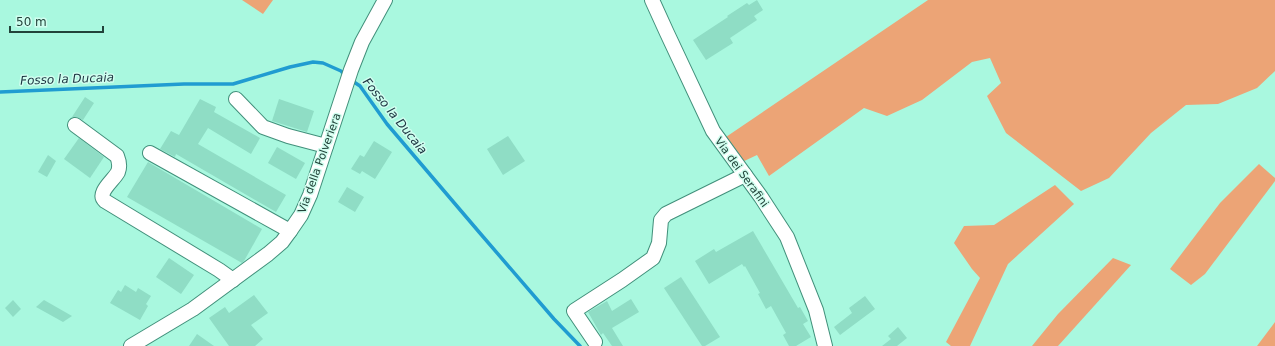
<svg xmlns="http://www.w3.org/2000/svg" width="1275" height="346" font-family="'DejaVu Sans',sans-serif">
<style>
.green{fill:#eca476}
.lines{fill:none;stroke-linecap:round;stroke-linejoin:round}
.stream{stroke:#209cd1;stroke-width:3.5}
.building{fill:#8fddc5}
.minor-casing{stroke:#42907b;stroke-width:16}
.minor{stroke:#fff;stroke-width:14}
.labels{text-anchor:middle;stroke-width:3;stroke-linejoin:round;paint-order:stroke}
.street-label{font-size:11px;fill:#22433a;stroke:#d0feef}
.water-label{font-size:12px;font-style:italic;fill:#1a323f;stroke:#d0feef}
</style>
<rect width="100%" height="100%" fill="#a9f8df"/>
<g class="green">
<polygon points="242,0 273,0 263,14"/>
<polygon points="928,0 1275,0 1275,71 1257,88 1218,104 1186,105 1151,133 1109,178 1081,191 1006,133 987,96 1001,83 990,58 972,62 922,100 887,116 864,108 769,176 757,155 740,163 723,139"/>
<polygon points="1259,164 1275,178 1275,181 1205,274 1191,285 1170,269 1220,203"/>
<polygon points="1055,185 1074,204 1008,264 970,346 951,346 946,342 980,278 972,269 954,243 964,226 994,225"/>
<polygon points="1113,258 1131,265 1058,346 1032,346 1058,314"/>
<polygon points="1275,322 1275,346 1257,346"/>
</g>
<g class="lines">
<g class="stream">
<polyline points="351,80 360,86 387,124 479,232 554,319 580,346"/>
<polyline points="0,92 184,84 233,84 290,67 313,62 323,63 341,71 345,75"/>
</g>
</g>
<g class="building">
<polygon points="757,0 763,10 754,16 757,20 730,38 733,43 706,60 693,40 728,17 727,16 747,3 749,5"/>
<polygon points="85,97 94,103 83,120 76,117 72,117"/>
<polygon points="200,99 216,107 214,112 260,138 251,154 208,128 198,144 286,195 276,212 176,154 175,157 160,149 171,131 179,135"/>
<polygon points="279,99 314,111 307,132 272,121"/>
<polygon points="508,136 525,161 503,175 487,149"/>
<polygon points="79,138 104,157 90,178 64,159"/>
<polygon points="374,141 392,152 375,179 362,171 360,174 351,169 360,155 364,157"/>
<polygon points="277,147 305,163 296,179 268,163"/>
<polygon points="48,155 56,161 47,177 38,172"/>
<polygon points="148,162 262,229 244,261 242,263 127,197"/>
<polygon points="347,187 364,197 355,212 338,202"/>
<polygon points="753,231 798,308 800,307 808,321 803,324 811,337 796,346 789,346 783,335 786,333 771,306 766,309 758,294 760,293 745,266 744,267 742,264 709,284 695,261 714,249 716,252"/>
<polygon points="169,258 194,275 181,294 156,277"/>
<polygon points="681,277 720,337 705,346 702,346 664,288"/>
<polygon points="125,285 136,292 138,288 151,296 146,304 148,306 140,320 110,303 118,290 121,292"/>
<polygon points="254,295 268,313 251,325 263,339 255,346 229,346 209,318 225,307 229,313"/>
<polygon points="865,296 875,309 840,335 834,327 852,313 849,308"/>
<polygon points="631,299 639,312 612,328 623,346 612,346 603,333 601,335 588,312 607,301 612,311"/>
<polygon points="13,300 21,309 13,317 5,308"/>
<polygon points="44,300 72,316 63,322 36,307"/>
<polygon points="898,327 907,338 897,346 882,346 891,339 888,336"/>
<polygon points="197,334 214,346 189,346"/>
</g>
<g class="lines">
<g class="minor-casing">
<g id="minor">
<polyline points="652,0 667,33 713,131 761,197 787,237 816,310 825,346"/>
<polyline points="236,99 263,127 288,136 326,146"/>
<path d="M75 125 117 156C119 161 120 167 118 172 114 180 96 193 105 201L219 270 233 280"/>
<polyline points="150,153 290,231"/>
<polyline points="595,342 574,311 622,280 653,258 659,243 661,220 666,214 745,175"/>
<polyline points="131,346 193,309 268,254 282,242 290,231 301,215 310,195 351,70 362,42 385,0"/>
</g>
</g>
<use href="#minor" class="minor"/>
</g>
<g class="labels">
<g class="street-label">
<text transform="translate(319 163) rotate(-70)" y="4">Via della Polveriera</text>
<text transform="translate(742 172) rotate(54)" y="4">Via dei Serafini</text>
</g>
<g class="water-label">
<text transform="translate(67 79) rotate(-2)" y="4">Fosso la Ducaia</text>
<text transform="translate(395 116) rotate(51)" y="4">Fosso la Ducaia</text>
</g>
</g>
<path d="M10 26v6h93v-6" fill="none" stroke="#22433a" stroke-width="2"/>
<text x="16" y="26" font-size="12" fill="#22433a" stroke="#d0feef" stroke-width="3" paint-order="stroke">50 m</text>
</svg>
